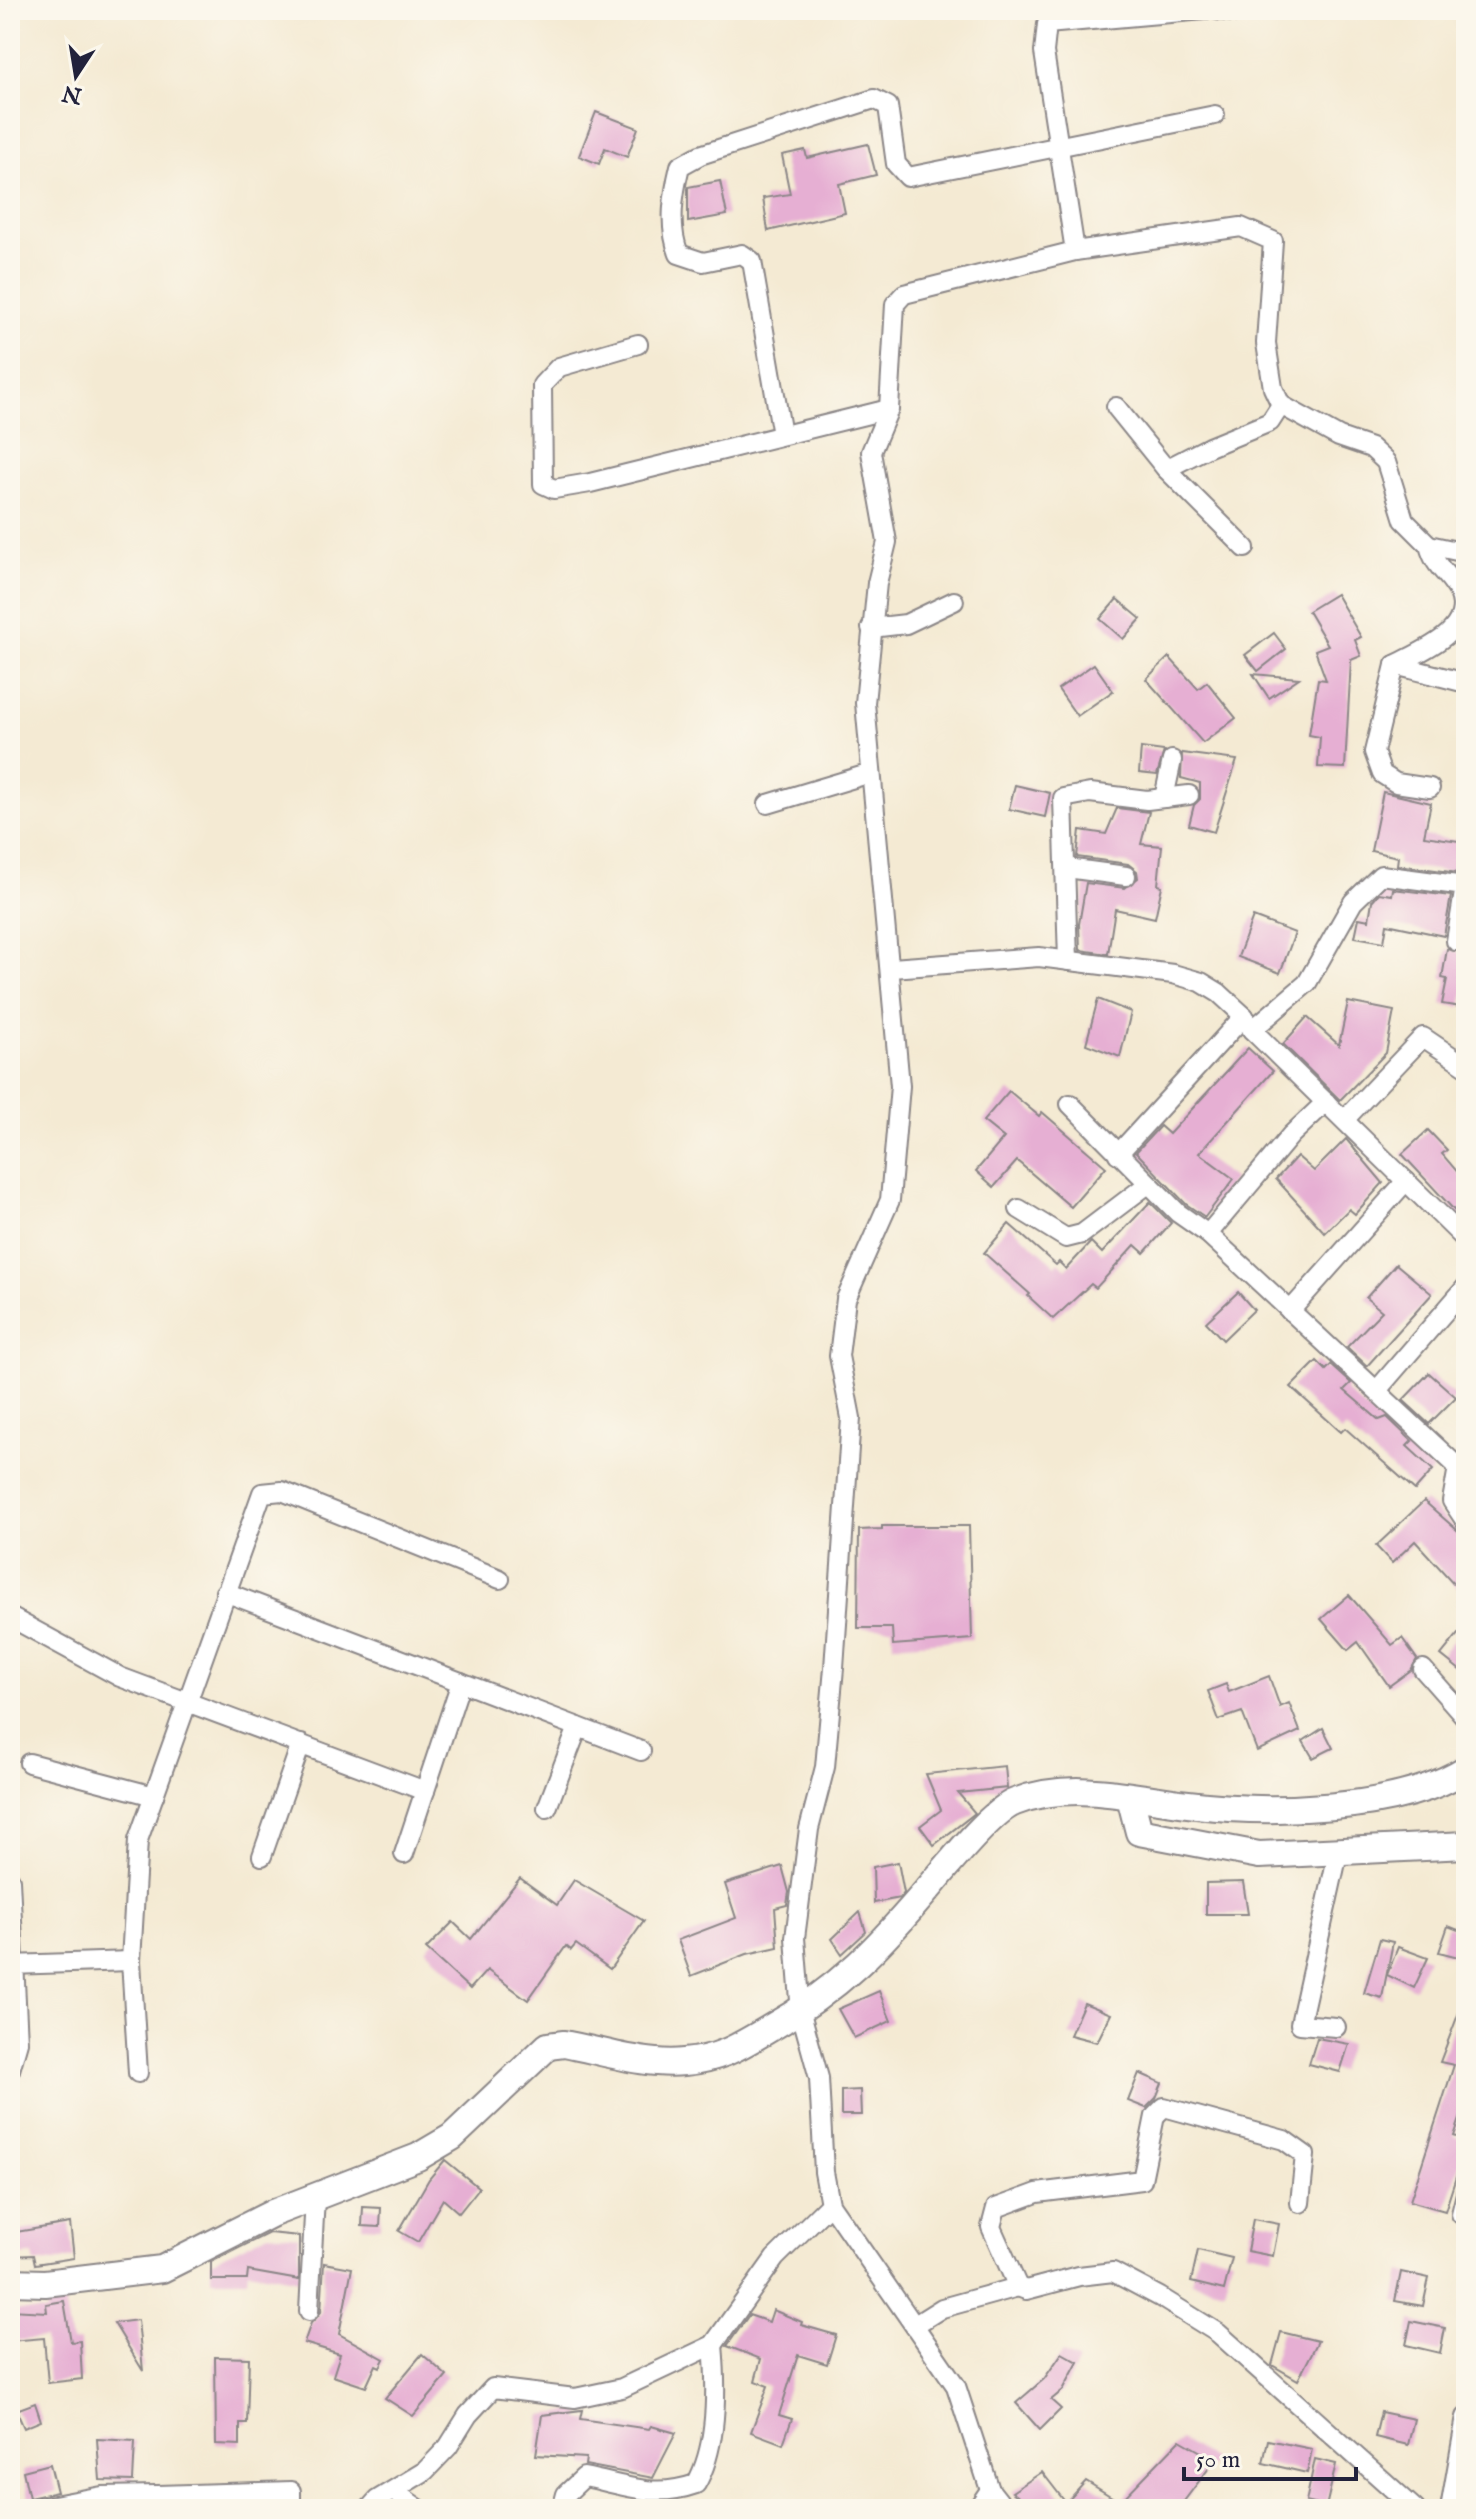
<svg xmlns="http://www.w3.org/2000/svg" width="1476" height="2519" font-family="'IM FELL English',serif">
<style>
.building{fill:#e6afd3}
.lines{fill:none;stroke-linecap:round;stroke-linejoin:round}
.street-casing{stroke:#8b8687;stroke-width:22}
.secondary-casing{stroke:#8b8687;stroke-width:30}
.street{stroke:#fff;stroke-width:18}
.secondary{stroke:#fff;stroke-width:26}
</style>
<rect width="100%" height="100%" fill="#fbf7ec"/>
<filter id="ink" filterUnits="userSpaceOnUse"><feTurbulence type="fractalNoise" baseFrequency=".0125" numOctaves="2"/><feDisplacementMap in="SourceGraphic" scale="16" xChannelSelector="R" yChannelSelector="G"/><feConvolveMatrix kernelMatrix="1 2 1 2 8 2 1 2 1" color-interpolation-filters="sRGB"/></filter>
<filter id="wash" filterUnits="userSpaceOnUse"><feTurbulence type="fractalNoise" baseFrequency=".006" numOctaves="4" result="noise"/><feDisplacementMap in="SourceGraphic" scale="32" xChannelSelector="R" yChannelSelector="G"/><feGaussianBlur stdDeviation="1.8" result="paint"/><feColorMatrix in="noise" values="0 0 0 0 0 0 0 0 0 0 0 0 0 0 0 0 0 1.4 0 .05"/><feComposite in="paint" operator="in"/></filter>
<g filter="url(#wash)">
<rect width="100%" height="100%" fill="#f4ead3"/>
<g id="blocks">
<g class="building">
<polygon points="596,112 638,128 627,157 605,148 599,164 579,156"/>
<polygon points="868,144 876,175 839,184 845,213 768,231 763,198 790,194 782,155 805,150 807,158"/>
<polygon points="720,181 727,215 688,222 688,187"/>
<polygon points="1336,594 1361,637 1355,640 1361,656 1351,660 1345,768 1318,767 1320,737 1309,735 1318,679 1326,680 1315,650 1328,645 1308,611"/>
<polygon points="1117,599 1141,619 1123,639 1100,619"/>
<polygon points="1274,633 1286,649 1258,671 1245,655"/>
<polygon points="1169,657 1198,689 1207,682 1236,718 1203,743 1146,679"/>
<polygon points="1094,664 1113,691 1077,716 1058,689"/>
<polygon points="1253,674 1299,678 1269,698"/>
<polygon points="1141,748 1164,751 1157,775 1139,773"/>
<polygon points="1182,753 1237,760 1214,832 1189,825 1194,805 1200,799 1200,783 1181,778"/>
<polygon points="1015,785 1050,793 1045,817 1009,809"/>
<polygon points="1383,792 1431,803 1424,836 1466,842 1466,874 1397,865 1398,857 1371,851"/>
<polygon points="1117,808 1149,812 1141,844 1162,846 1158,885 1162,886 1155,918 1115,909 1108,954 1080,950 1079,924 1086,883 1125,888 1138,878 1137,871 1128,864 1077,857 1080,830 1106,834"/>
<polygon points="1393,889 1451,896 1444,936 1387,924 1384,942 1355,937 1359,918 1369,920 1372,901 1379,893 1392,895"/>
<polygon points="1253,917 1295,933 1280,973 1238,957"/>
<polygon points="1466,947 1466,982 1461,1007 1442,1004 1447,979 1442,978 1447,949 1459,952"/>
<polygon points="1098,999 1131,1012 1120,1057 1086,1044"/>
<polygon points="1348,1002 1394,1011 1386,1053 1340,1100 1283,1044 1307,1017 1339,1045"/>
<polygon points="1248,1048 1273,1071 1199,1153 1234,1179 1205,1217 1186,1204 1136,1152 1160,1126 1169,1134"/>
<polygon points="1009,1091 1039,1116 1042,1112 1106,1167 1071,1207 1017,1161 994,1187 976,1171 1004,1138 983,1121"/>
<polygon points="1428,1130 1447,1150 1442,1154 1466,1182 1466,1223 1402,1154"/>
<polygon points="1346,1139 1383,1183 1355,1214 1349,1209 1325,1233 1276,1179 1297,1156 1314,1171"/>
<polygon points="1150,1202 1171,1223 1144,1253 1135,1245 1096,1288 1091,1284 1053,1319 1028,1296 1030,1294 984,1253 1009,1224 1056,1265 1059,1262 1066,1269 1091,1242 1102,1253"/>
<polygon points="1396,1264 1432,1294 1367,1366 1347,1347 1382,1311 1366,1298"/>
<polygon points="1238,1292 1254,1310 1223,1340 1206,1322"/>
<polygon points="1317,1361 1326,1370 1331,1365 1351,1383 1344,1390 1379,1420 1387,1417 1412,1441 1407,1446 1433,1470 1415,1490 1345,1428 1341,1432 1291,1387"/>
<polygon points="1429,1373 1456,1397 1429,1424 1403,1400"/>
<polygon points="1424,1501 1466,1538 1466,1597 1415,1541 1392,1563 1376,1546"/>
<polygon points="882,1526 969,1526 972,1639 893,1645 892,1628 858,1628 859,1530 882,1529"/>
<polygon points="1349,1595 1392,1645 1402,1638 1417,1659 1411,1670 1389,1686 1358,1642 1348,1650 1321,1619"/>
<polygon points="1466,1624 1466,1675 1441,1655"/>
<polygon points="1269,1676 1280,1707 1289,1703 1300,1731 1257,1751 1242,1712 1219,1720 1208,1691 1226,1684 1229,1692"/>
<polygon points="1323,1728 1333,1748 1313,1758 1303,1741"/>
<polygon points="1005,1766 1007,1788 958,1793 975,1813 934,1845 920,1826 941,1810 926,1774"/>
<polygon points="898,1862 904,1893 900,1898 874,1903 873,1867"/>
<polygon points="782,1866 789,1892 787,1905 775,1908 778,1947 747,1954 691,1976 678,1940 736,1918 725,1884"/>
<polygon points="520,1878 557,1905 574,1880 644,1921 610,1969 576,1944 571,1950 566,1946 528,2000 487,1970 470,1989 426,1949 453,1922 471,1939"/>
<polygon points="1243,1882 1248,1914 1206,1914 1206,1883"/>
<polygon points="860,1912 866,1932 842,1954 832,1939"/>
<polygon points="1448,1926 1466,1933 1466,1959 1439,1952"/>
<polygon points="1380,1939 1393,1942 1382,1998 1364,1993"/>
<polygon points="1398,1947 1428,1958 1414,1988 1387,1975"/>
<polygon points="879,1991 891,2021 854,2038 838,2009"/>
<polygon points="1464,1999 1466,2102 1454,2136 1466,2140 1466,2146 1445,2211 1410,2201 1454,2065 1440,2062"/>
<polygon points="1084,2003 1111,2014 1097,2042 1070,2035"/>
<polygon points="1317,2038 1349,2044 1340,2072 1309,2064"/>
<polygon points="1139,2073 1162,2083 1156,2098 1146,2108 1128,2101"/>
<polygon points="860,2090 861,2115 841,2115 841,2091"/>
<polygon points="445,2160 479,2188 459,2213 443,2199 418,2242 399,2231 429,2179"/>
<polygon points="363,2207 381,2208 380,2227 362,2226"/>
<polygon points="1253,2219 1279,2224 1273,2256 1247,2251"/>
<polygon points="70,2223 74,2258 35,2264 33,2255 10,2256 10,2233"/>
<polygon points="269,2233 299,2236 299,2280 248,2271 247,2280 211,2280 211,2262"/>
<polygon points="1198,2250 1232,2258 1224,2290 1191,2282"/>
<polygon points="324,2263 352,2268 339,2334 384,2359 380,2367 376,2365 366,2387 333,2376 340,2354 304,2343 311,2323 321,2312"/>
<polygon points="1401,2272 1429,2278 1423,2306 1395,2301"/>
<polygon points="64,2301 71,2342 80,2341 82,2379 48,2383 44,2338 10,2341 10,2310 47,2312 46,2304"/>
<polygon points="773,2310 802,2322 801,2325 836,2335 827,2364 798,2355 779,2415 792,2419 783,2444 751,2432 768,2386 755,2381 761,2359 727,2346 749,2315 769,2322"/>
<polygon points="138,2320 143,2371 114,2323"/>
<polygon points="1411,2321 1445,2328 1440,2353 1406,2345"/>
<polygon points="1281,2332 1318,2341 1298,2380 1272,2365"/>
<polygon points="1062,2353 1078,2362 1063,2390 1051,2400 1061,2409 1040,2430 1016,2403 1044,2379"/>
<polygon points="422,2354 447,2376 413,2416 385,2398"/>
<polygon points="215,2357 249,2358 247,2423 240,2423 240,2445 216,2444"/>
<polygon points="35,2403 41,2421 24,2428 16,2410"/>
<polygon points="582,2410 580,2419 649,2429 651,2426 676,2433 653,2478 585,2465 586,2458 536,2455 542,2415"/>
<polygon points="1381,2412 1414,2419 1408,2445 1375,2437"/>
<polygon points="97,2439 135,2441 133,2481 100,2480"/>
<polygon points="1180,2440 1215,2460 1178,2509 1035,2509 1012,2492 1042,2472 1066,2503 1086,2481 1120,2502"/>
<polygon points="1268,2440 1312,2449 1307,2473 1263,2463"/>
<polygon points="1315,2459 1336,2464 1326,2507 1306,2502"/>
<polygon points="50,2464 57,2492 29,2498 23,2471"/>
</g>
</g>
</g>
<g filter="url(#ink)">
<use href="#blocks" fill-opacity="0" stroke="#8b8687" stroke-width="2"/>
<g class="lines">
<g class="street-casing">
<g id="street">
<polyline points="1217,10 1244,13"/>
<polyline points="1075,251 1044,52 1047,24 1204,10"/>
<polyline points="638,344 559,367 542,385 543,484 554,489 590,483 889,409"/>
<polyline points="1116,407 1166,469 1245,548"/>
<path d="M782 435 752 261 742 254 703 262 679 254C668 226 673 195 680 166L700 155 874 99 888 106 896 164 908 177 1215 115"/>
<polyline points="1166,469 1209,447 1270,422 1281,405"/>
<path d="M1466 553 1429 545C1435 569 1449 573 1459 593 1476 631 1419 652 1395 665L1466 683"/>
<polyline points="871,628 906,624 954,601"/>
<polyline points="1395,665 1374,752 1382,774 1396,783 1430,788"/>
<polyline points="1164,798 1172,760"/>
<polyline points="768,804 871,773"/>
<polyline points="1067,868 1126,876"/>
<polyline points="1068,961 1063,798 1090,793 1147,800 1189,795"/>
<polyline points="892,968 1039,957 1173,974 1201,982 1219,993 1244,1016 1252,1030 1466,1240"/>
<polyline points="1252,1030 1307,983 1353,902 1381,875 1465,886 1456,941"/>
<polyline points="1070,1104 1178,1213 1208,1234 1458,1467"/>
<polyline points="1345,1119 1423,1037 1466,1066"/>
<polyline points="1118,1154 1244,1016"/>
<polyline points="1019,1209 1066,1238 1082,1234 1148,1184"/>
<polyline points="1208,1234 1291,1135 1326,1102"/>
<polyline points="1290,1311 1406,1181"/>
<polyline points="1378,1389 1466,1287"/>
<polyline points="1466,1459 1458,1467 1452,1501 1466,1522"/>
<polyline points="225,1592 641,1751"/>
<polyline points="10,1617 120,1677 425,1791"/>
<polyline points="1423,1669 1466,1718"/>
<polyline points="29,1763 154,1796"/>
<polyline points="547,1808 578,1727"/>
<polyline points="404,1854 461,1682"/>
<polyline points="262,1856 301,1744"/>
<polyline points="10,1880 18,2042 10,2070"/>
<polyline points="10,1965 131,1961"/>
<polyline points="1336,2027 1300,2024 1338,1853"/>
<polyline points="138,2073 131,1961 138,1840 262,1493 282,1491 500,1579"/>
<polyline points="1461,2214 1466,2194"/>
<polyline points="1018,2287 1026,2290 1079,2276 1113,2272 1160,2297 1218,2333 1415,2509"/>
<polyline points="309,2311 315,2197"/>
<polyline points="915,2325 942,2308 1018,2287 991,2227 996,2208 1037,2193 1142,2180 1155,2116 1164,2107 1284,2140 1305,2155 1300,2203"/>
<polyline points="393,2491 419,2509"/>
<polyline points="33,2509 102,2496 158,2495"/>
<polyline points="160,2509 158,2495 291,2491 291,2509"/>
<polyline points="369,2509 377,2500 425,2471 448,2447 468,2415 493,2388 575,2398 622,2388 713,2345 775,2258 830,2204"/>
<path d="M562 2509 566 2494 584 2477C626 2485 653 2499 696 2484 718 2446 717 2389 713 2345"/>
<polyline points="977,2509 990,2490"/>
<polyline points="1005,2509 990,2490 956,2386 830,2204 824,2172 819,2078 801,2013 795,1938 809,1829 825,1767 834,1668 851,1418 839,1356 846,1299 890,1200 900,1086 865,703 877,583 887,542 871,452 889,409 895,304 904,294 1075,251 1241,227 1273,241 1266,343 1273,388 1281,405 1339,437 1371,448 1386,462 1404,520 1429,545"/>
<polyline points="1450,2509 1466,2417"/>
</g>
</g>
<g class="secondary-casing">
<g id="secondary">
<polyline points="1130,1797 1139,1832 1259,1855 1466,1845"/>
<path d="M10 2282 45 2283 162 2269 273 2213 418 2157 452 2137 548 2046 564 2044C602 2051 646 2066 684 2062 720 2059 738 2047 767 2030 841 1988 880 1946 934 1882 950 1863 993 1810 1015 1802 1073 1780 1128 1797 1188 1804 1267 1814 1398 1812 1466 1769"/>
</g>
</g>
<use href="#street" class="street"/>
<use href="#secondary" class="secondary"/>
</g>
</g>
<rect width="1476" height="2519" fill="none" stroke="#fbf7ec" stroke-width="40"/>
<g transform="translate(76 76) rotate(192)" stroke="#fbf7ec" stroke-width="6" paint-order="stroke">
<path d="M0-6L14 30L0 20L-14 30Z" fill="#22223b"/>
<text y="-12" font-size="22" font-weight="bold" text-anchor="middle" fill="#22223b">N</text>
</g>
<path d="M1184 2467v12h172v-12" fill="none" stroke="#22223b" stroke-width="4"/>
<text x="1196" y="2467" font-size="24" fill="#22223b" stroke="#fbf7ec" stroke-width="6" paint-order="stroke">50 m</text>
</svg>
